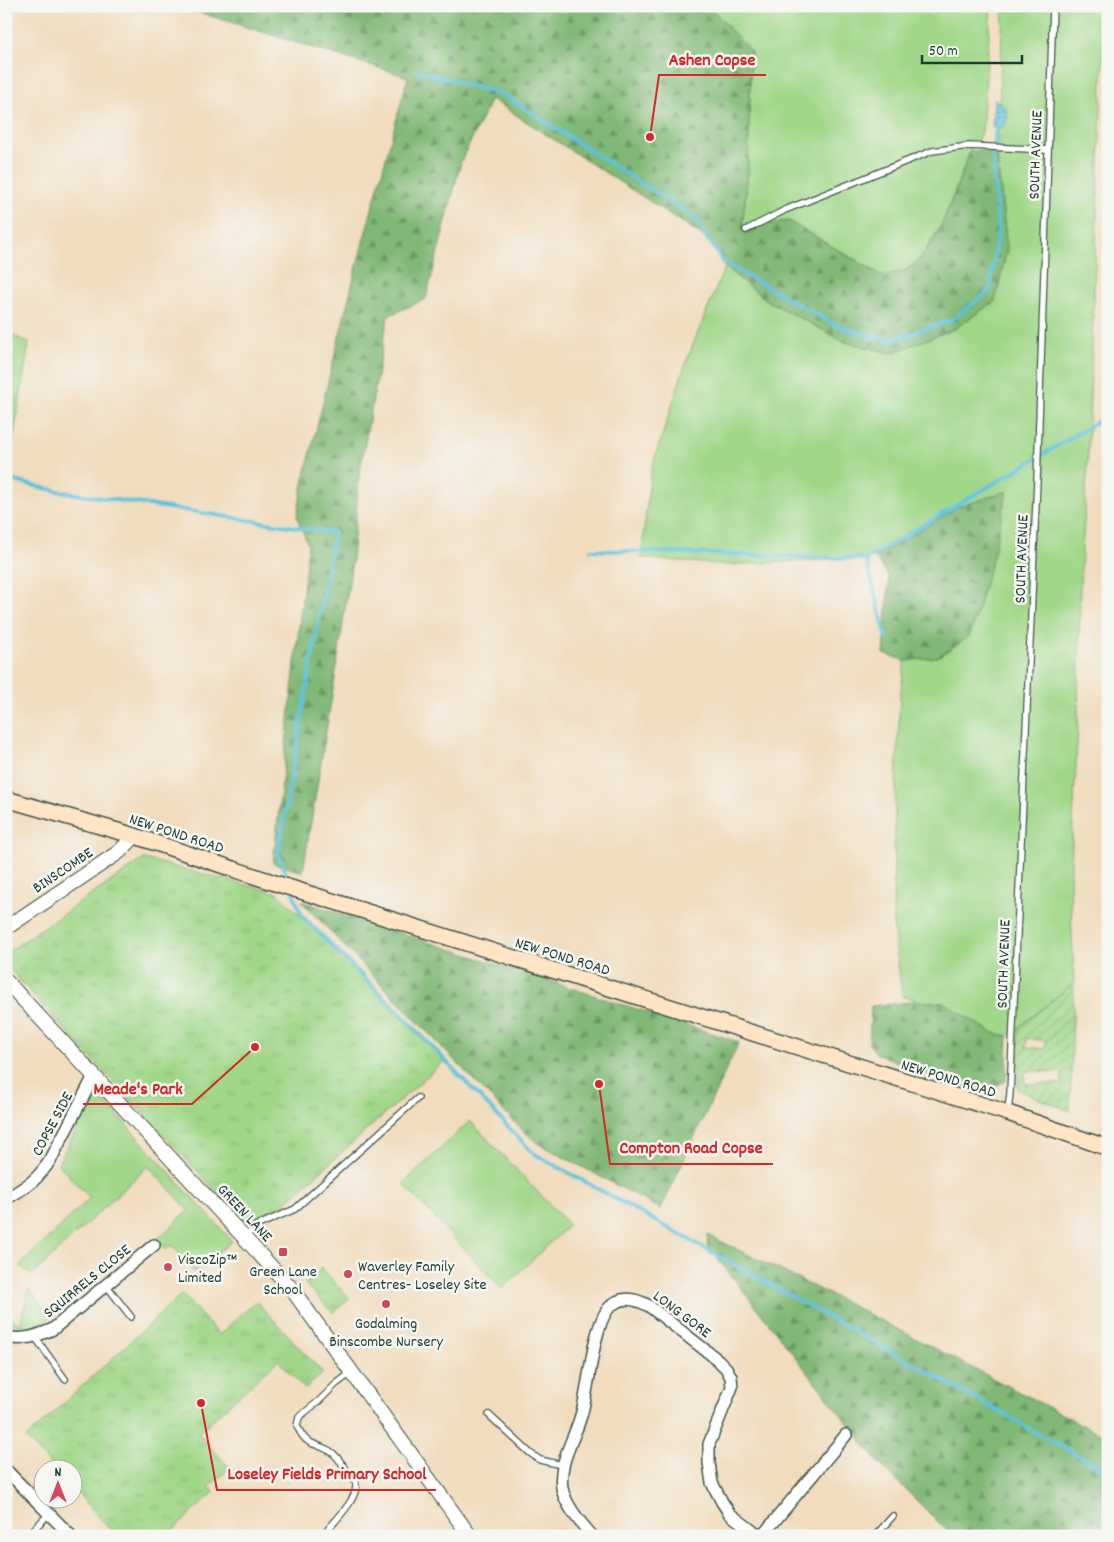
<svg xmlns="http://www.w3.org/2000/svg" width="1114" height="1542" font-family="Dekko,sans-serif">
<style>
.grass{fill:#a0d788;stroke:#608a5e}
.forest{fill:url(#forest-firs);stroke:#507a54}
.park{fill:url(#park-tufts);stroke:#608a5e}
.garden{fill:url(#garden-furrows);stroke:#608a5e;fill-rule:evenodd}
.water{fill:url(#water-rules);stroke:#3e8088}
.lines{fill:none;stroke-linecap:round;stroke-linejoin:round}
.stream{stroke:#5dc2db;stroke-width:4}
.service-casing{stroke:#3e5549;stroke-width:8}
.minor-casing{stroke:#3e5549;stroke-width:14}
.tertiary-casing{stroke:#3e5549;stroke-width:16}
.secondary-casing{stroke:#3e5549;stroke-width:18}
.service{stroke:#fff;stroke-width:5.5}
.minor{stroke:#fff;stroke-width:11}
.tertiary{stroke:#fff;stroke-width:14}
.secondary{stroke:#ffe4c6;stroke-width:15}
.poi-dot{fill:#d1495b;stroke:#f6f6f2;stroke-width:2}
.labels{text-anchor:middle;stroke-width:5;stroke-linejoin:round;paint-order:stroke}
.street-label{font-size:16px;fill:#1f3d34;stroke:#f6f6f2}
.poi-label{font-size:16px;fill:#1f3d34;stroke:#f6f6f2;text-anchor:start}
.leader{fill:none;stroke:#d62828;stroke-width:2}
.callout-dot{fill:#d62828;stroke:#f6f6f2;stroke-width:2}
.callout-label{font-size:18px;text-anchor:middle;font-weight:bold;fill:#d62828;stroke:#f6f6f2;stroke-width:5;stroke-linejoin:round;paint-order:stroke}
</style>
<defs>
<pattern id="forest-firs" width="22" height="20" patternUnits="userSpaceOnUse" patternTransform="scale(1.25)"><rect width="22" height="20" fill="#80b874"/><path d="M5 1l3.5 6h-7zM16 11l3.5 6h-7z" fill="#689760"/></pattern>
<pattern id="park-tufts" width="24" height="20" patternUnits="userSpaceOnUse" patternTransform="scale(1.25)"><rect width="24" height="20" fill="#a0d788"/><path d="M3 7l-1-3M5 7V3M7 7l1-3M15 17l-1-3M17 17v-4M19 17l1-3" fill="none" stroke="#89b976"/></pattern>
<pattern id="garden-furrows" width="10" height="10" patternUnits="userSpaceOnUse" patternTransform="scale(1.25)"><rect width="10" height="10" fill="#a0d788"/><path d="M-1 1l2-2M0 10L10 0M9 11l2-2" fill="none" stroke="#89b976"/></pattern>
<pattern id="water-rules" width="6" height="5" patternUnits="userSpaceOnUse" patternTransform="scale(1.25)"><rect width="6" height="5" fill="#5dc2db"/><path d="M0 2.5h6" fill="none" stroke="#4c9fb2"/></pattern>
</defs>
<rect width="100%" height="100%" fill="#f6f6f2"/>
<filter id="ink" filterUnits="userSpaceOnUse"><feTurbulence type="fractalNoise" baseFrequency=".02" numOctaves="2"/><feDisplacementMap in="SourceGraphic" scale="10" xChannelSelector="R" yChannelSelector="G"/><feConvolveMatrix kernelMatrix="1 2 1 2 8 2 1 2 1" color-interpolation-filters="sRGB"/></filter>
<filter id="wash" filterUnits="userSpaceOnUse"><feTurbulence type="fractalNoise" baseFrequency=".0096" numOctaves="4" result="noise"/><feDisplacementMap in="SourceGraphic" scale="20" xChannelSelector="R" yChannelSelector="G"/><feGaussianBlur stdDeviation="1.12" result="paint"/><feColorMatrix in="noise" values="0 0 0 0 0 0 0 0 0 0 0 0 0 0 0 0 0 1.4 0 .05"/><feComposite in="paint" operator="in"/></filter>
<g filter="url(#wash)">
<rect width="100%" height="100%" fill="#f1dcbd"/>
<g class="grass">
<polygon points="709,6 991,6 982,132 970,151 943,222 919,261 903,272 881,275 789,221 742,228 748,174 751,52"/>
<polygon points="1003,6 1105,6 1087,474 1080,582 1078,722 1070,883 1074,983 1008,1036 993,1033 944,1003 919,1001 902,996 893,923 895,808 900,696 905,661 938,657 970,636 994,552 1007,492 958,507 875,557 725,565 641,558 651,470 687,359 725,267 768,301 845,342 892,353 954,329 995,301 1007,249 997,157"/>
<polygon points="6,332 29,343 9,466 6,464"/>
<polygon points="98,1100 106,1103 232,1241 194,1272 172,1245 165,1250 156,1240 189,1210 148,1166 32,1275 20,1265 90,1198 58,1164 88,1108 93,1102"/>
<polygon points="470,1121 569,1225 502,1289 403,1184"/>
<path d="M29 1289 51 1318C36 1327 25 1331 8 1328L6 1324 11 1318 20 1325Z"/>
</g>
<g class="forest">
<path d="M178 6H709L751 52 748 174 742 228 788 221 881 275C888 274 898 274 904 271 936 256 958 183 970 151L991 149 997 157 1007 249 995 301 954 329 892 353 845 342 768 301 725 267 719 255 702 235 491 99 461 162 426 299 388 316 359 477 352 562 336 671 303 872 273 863 308 545 297 517 303 483 360 253 408 77Z"/>
<polygon points="1007,491 994,552 970,636 938,657 905,661 884,654 889,577 875,557 958,507"/>
<polygon points="301,901 739,1042 661,1209 537,1143 517,1125"/>
<polygon points="919,1001 944,1003 993,1033 1008,1036 1006,1081 982,1092 931,1076 876,1053 869,1044 871,1006"/>
<polygon points="708,1235 845,1302 1108,1438 1108,1536 952,1536 880,1464 707,1245"/>
</g>
<g class="park">
<polygon points="144,859 278,893 444,1061 284,1204 246,1223 67,1032 6,965 6,953"/>
<polygon points="321,1268 349,1298 333,1313 305,1284"/>
<polygon points="182,1294 219,1335 256,1301 323,1373 305,1389 278,1360 198,1433 230,1468 209,1486 214,1492 167,1536 116,1536 73,1488 72,1470 55,1469 26,1438"/>
</g>
<path class="garden" d="M1074 983 1070 1111 1018 1090V1028ZM1027 1038 1046 1041 1045 1049 1026 1047ZM1025 1071 1062 1072V1084H1025Z"/>
<path class="water" d="M994 99C1007 105 1012 116 1002 128L992 126Z"/>
<g class="lines">
<g class="stream">
<polyline points="417,71 504,95 695,218 723,262 837,326 890,341 952,320 990,290 998,233 993,159 996,127"/>
<polyline points="6,479 57,491 334,533 278,853 290,884"/>
<polyline points="591,550 866,559 1101,420"/>
<polyline points="866,559 887,639"/>
<polyline points="293,893 302,916 401,1014 533,1153 1108,1472"/>
</g>
</g>
</g>
<g filter="url(#ink)">
<g class="lines">
<g class="service-casing">
<g id="service">
<polyline points="746,230 785,210 932,151 969,146 1048,150"/>
<polyline points="1008,1111 1010,1093 1037,481 1053,6"/>
<polyline points="245,1237 256,1226 295,1209 418,1098"/>
<polyline points="107,1286 131,1317"/>
<polyline points="35,1337 65,1379"/>
<polyline points="489,1415 530,1453 540,1460 562,1465"/>
<polyline points="27,1536 49,1514"/>
<path d="M322 1536C332 1524 362 1496 355 1481 353 1476 348 1472 345 1468 341 1462 336 1455 330 1451 312 1441 307 1447 297 1426L299 1417 319 1401 336 1384 351 1373"/>
<polyline points="875,1536 893,1516"/>
</g>
</g>
<g class="minor-casing">
<g id="minor">
<path d="M6 1199C27 1186 37 1181 51 1159L94 1076"/>
<path d="M6 1337C24 1341 37 1336 53 1329L154 1245"/>
<polyline points="6,1470 71,1536"/>
<path d="M592 1536C581 1523 565 1505 562 1488 558 1461 576 1437 582 1412 589 1386 593 1328 608 1309 619 1295 635 1298 649 1306L718 1360 726 1368 731 1377 732 1387 709 1444V1463L712 1483 722 1502 730 1514 759 1536"/>
<polyline points="762,1536 846,1435"/>
</g>
</g>
<g class="tertiary-casing">
<g id="tertiary">
<polyline points="6,928 119,852 135,836"/>
<polyline points="6,981 291,1288 470,1536"/>
</g>
</g>
<g class="secondary-casing">
<polyline id="secondary" points="6,799 135,836 275,883 1008,1113 1108,1148"/>
</g>
<use href="#service" class="service"/>
<use href="#minor" class="minor"/>
<use href="#tertiary" class="tertiary"/>
<use href="#secondary" class="secondary"/>
</g>
</g>
<g class="poi-dot">
<rect x="278" y="1247" width="10" height="10" rx="2.5"/>
<circle cx="168" cy="1267" r="5"/>
<circle cx="348" cy="1274" r="5"/>
<circle cx="386" cy="1304" r="5"/>
</g>
<g class="labels">
<g class="street-label">
<text transform="translate(1034 155) rotate(-88)" y="6">SOUTH AVENUE</text>
<text transform="translate(1020 559) rotate(-88)" y="6">SOUTH AVENUE</text>
<text transform="translate(177 832) rotate(18)" y="6">NEW POND ROAD</text>
<text transform="translate(62 869) rotate(-34)" y="6">BINSCOMBE</text>
<text transform="translate(563 955) rotate(17)" y="6">NEW POND ROAD</text>
<text transform="translate(1002 964) rotate(-88)" y="6">SOUTH AVENUE</text>
<text transform="translate(949 1077) rotate(17)" y="6">NEW POND ROAD</text>
<text transform="translate(51 1123) rotate(-62)" y="6">COPSE SIDE</text>
<text transform="translate(246 1212) rotate(47)" y="6">GREEN LANE</text>
<text transform="translate(86 1280) rotate(-39)" y="6">SQUIRRELS CLOSE</text>
<text transform="translate(683 1313) rotate(37)" y="6">LONG GORE</text>
</g>
<g class="poi-label">
<text x="178" y="1264">ViscoZip™<tspan x="178" dy="18">Limited</tspan></text>
<text x="358" y="1271">Waverley Family<tspan x="358" dy="18">Centres- Loseley Site</tspan></text>
<text x="283" y="1276" text-anchor="middle">Green Lane<tspan x="283" dy="18">School</tspan></text>
<text x="386" y="1328" text-anchor="middle">Godalming<tspan x="386" dy="18">Binscombe Nursery</tspan></text>
</g>
</g>
<path class="leader" d="M650 137L659 75H766M255 1047L192 1104H83M599 1084L610 1164H773M201 1403L217 1490H436"/>
<g class="callout-dot">
<circle cx="650" cy="137" r="5"/>
<circle cx="255" cy="1047" r="5"/>
<circle cx="599" cy="1084" r="5"/>
<circle cx="201" cy="1403" r="5"/>
</g>
<g class="callout-label">
<text x="712" y="65">Ashen Copse</text>
<text x="138" y="1094">Meade's Park</text>
<text x="691" y="1153">Compton Road Copse</text>
<text x="327" y="1479">Loseley Fields Primary School</text>
</g>
<rect width="1114" height="1542" fill="none" stroke="#f6f6f2" stroke-width="25"/>
<g transform="translate(58 1484)"><circle r="24" fill="#f6f6f2" stroke="#a0aca6"/>
<path d="M0-4L9 19L0 12L-9 19Z" fill="#d1495b"/>
<text y="-8" font-size="14" font-weight="bold" text-anchor="middle" fill="#1f3d34">N</text>
</g>
<path d="M922 55v8h100v-8" fill="none" stroke="#1f3d34" stroke-width="2.5"/>
<text x="929" y="55" font-size="15" fill="#1f3d34" stroke="#f6f6f2" stroke-width="4" paint-order="stroke">50 m</text>
</svg>
